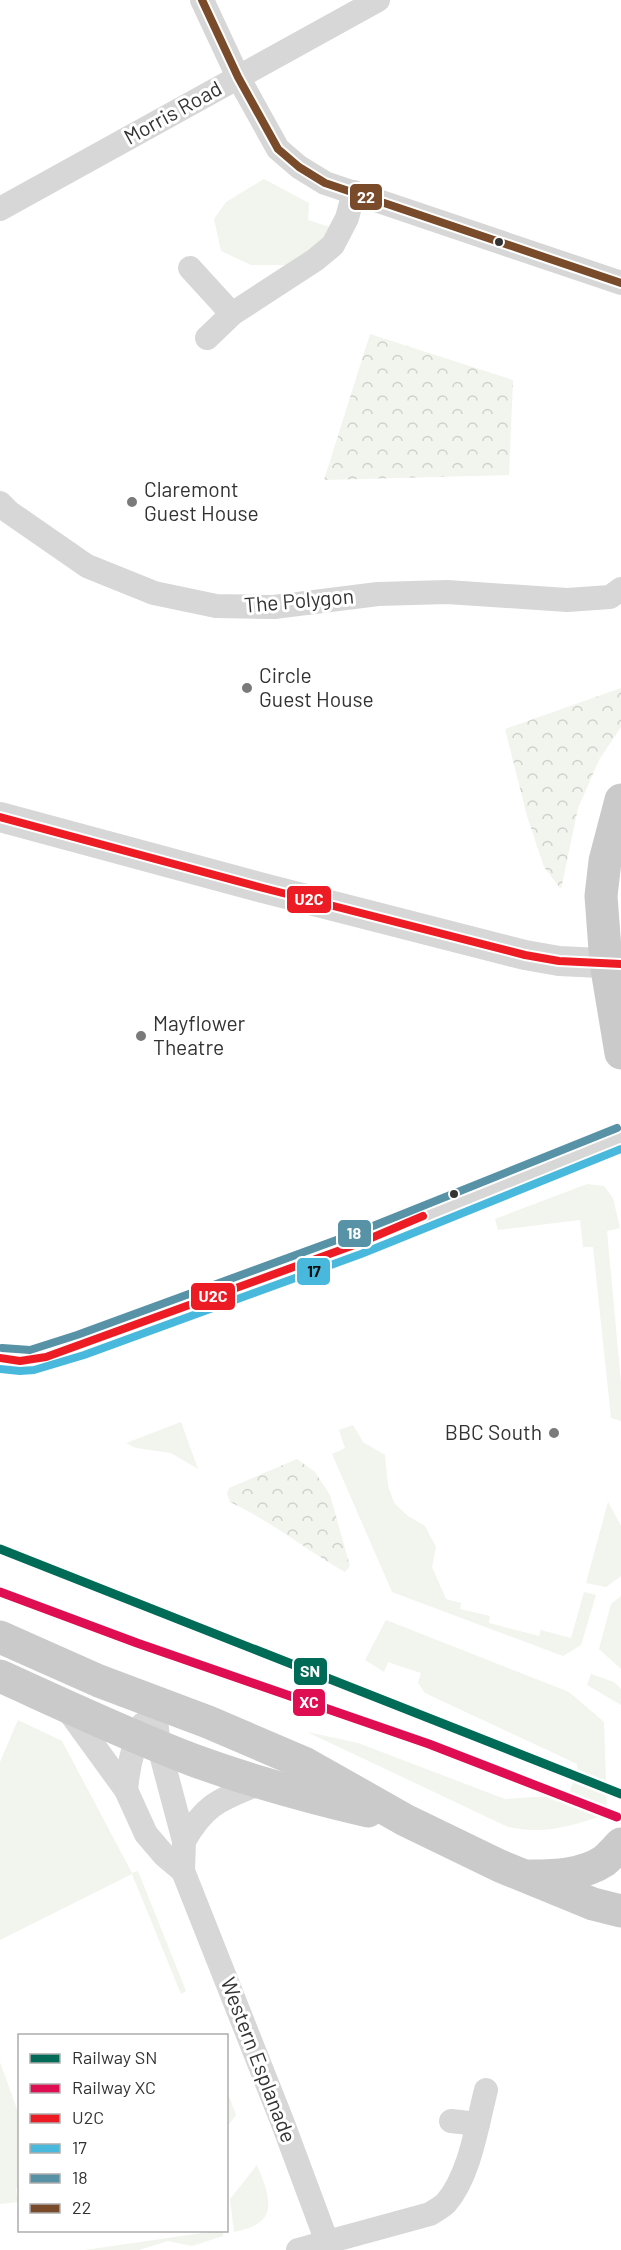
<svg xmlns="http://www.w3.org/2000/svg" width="621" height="2250" font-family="Barlow,sans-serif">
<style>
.grass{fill:#f1f5ed}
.park{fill:url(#park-crowns)}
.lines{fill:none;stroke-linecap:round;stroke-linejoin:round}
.minor{stroke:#d7d7d7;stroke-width:24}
.tertiary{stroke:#d7d7d7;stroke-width:30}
.primary{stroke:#cacaca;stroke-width:33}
.bus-1-casing{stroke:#fff;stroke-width:12}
.bus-2-casing{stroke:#fff;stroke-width:12}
.bus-3-casing{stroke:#fff;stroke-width:12}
.bus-4-casing{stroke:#fff;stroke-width:12}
.bus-1{stroke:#ed1c24;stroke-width:8}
.bus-2{stroke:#48b9dc;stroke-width:8}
.bus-3{stroke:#5892a7;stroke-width:8}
.bus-4{stroke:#7a4b2a;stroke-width:8}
.rail-1-casing{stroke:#fff;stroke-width:14}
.rail-2-casing{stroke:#fff;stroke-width:14}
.rail-1{stroke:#006b56;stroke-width:9}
.rail-2{stroke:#df0d52;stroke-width:9}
.bus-dot{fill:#333;stroke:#fff;stroke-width:2}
.poi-dot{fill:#7a7a7a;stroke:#fff;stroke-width:2}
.labels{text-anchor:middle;stroke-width:6;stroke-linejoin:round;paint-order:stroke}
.street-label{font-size:21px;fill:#333;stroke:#fff}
.poi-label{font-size:21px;fill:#333;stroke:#fff;text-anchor:start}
.line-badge{stroke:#fff;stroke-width:2}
.badge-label{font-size:16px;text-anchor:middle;font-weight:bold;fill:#fff}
.pale-badge-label{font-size:16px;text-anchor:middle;font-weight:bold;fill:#111}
</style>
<defs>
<pattern id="park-crowns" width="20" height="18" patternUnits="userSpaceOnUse" patternTransform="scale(1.5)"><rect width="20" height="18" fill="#f1f5ed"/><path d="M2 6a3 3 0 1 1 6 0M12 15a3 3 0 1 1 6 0" fill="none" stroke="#cfd2cc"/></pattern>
</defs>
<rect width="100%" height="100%" fill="#fff"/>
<g class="grass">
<polygon points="264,179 309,203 308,220 333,228 310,255 285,265 251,265 221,251 214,219 226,202"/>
<polygon points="587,1184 604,1186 613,1198 620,1228 607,1231 621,1383 621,1421 611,1418 593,1247 583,1247 580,1220 498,1230 495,1219"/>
<polygon points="181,1422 198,1469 171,1453 136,1448 126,1443"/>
<polygon points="353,1425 363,1442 385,1455 388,1486 394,1503 408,1516 425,1526 436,1547 432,1567 446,1599 461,1603 460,1609 490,1616 489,1623 539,1636 541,1630 571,1638 584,1592 596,1595 581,1645 563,1656 392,1592 332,1454 345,1448 339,1430"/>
<polygon points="608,1502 621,1526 621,1576 606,1587 586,1583"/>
<polygon points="621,1596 621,1669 599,1649 611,1604"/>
<path d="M386 1620 569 1692 604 1722 607 1814C572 1826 545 1835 508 1827L307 1732 358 1743 505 1799 568 1795 578 1771 577 1764 425 1693 418 1683 421 1673 388 1662 384 1672 365 1660Z"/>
<polygon points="591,1674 614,1682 621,1689 621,1705 587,1685"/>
<polygon points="18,1720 62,1741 132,1873 138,1871 186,1991 181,1994 132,1874 0,1940 0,1762"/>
<polygon points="0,2062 19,2115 20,2188 16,2189 18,2202 0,2204"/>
<polygon points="227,2091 236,2115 227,2127 226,2127"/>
<path d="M257 2165C263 2181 279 2211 257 2224 251 2228 241 2230 234 2232L230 2199Z"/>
<polygon points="216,2231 223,2231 223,2236 192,2246 168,2241 139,2250 85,2250"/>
</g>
<g class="park">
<polygon points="370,334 513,380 509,475 324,480"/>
<polygon points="621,688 621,727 599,760 578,808 561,889 544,867 527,816 505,729"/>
<path d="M297 1459 315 1472 330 1495 350 1566 345 1572C306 1550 271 1521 230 1502L227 1494 229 1488Z"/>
</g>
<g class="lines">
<g class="minor">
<polyline points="202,0 238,77 278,149 299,167 325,183 621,283"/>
<polyline points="0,209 378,0"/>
<polyline points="190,268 232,314"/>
<polyline points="207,338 232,314 315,260 333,245 347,218 354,192"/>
<polyline points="0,503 9,512 87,566 154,593 216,606 274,607 378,594 447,592 567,600 610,597 621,589"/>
<polyline points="0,1358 20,1361 32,1360 80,1345 357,1244 621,1138"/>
<polyline points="154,1701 159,1747 184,1841 183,1871 282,2121 330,2250"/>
<polyline points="65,1706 126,1790 146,1834 164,1855 183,1871"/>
<path d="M126 1790C128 1767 133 1745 143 1724"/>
<path d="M184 1841C207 1801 223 1799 263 1782"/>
<polyline points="451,2121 478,2124"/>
<path d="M298 2250 430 2214C436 2210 442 2207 446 2203 470 2175 477 2125 486 2090"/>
</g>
<polyline class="tertiary" points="0,817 263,888 525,955 559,961 621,964"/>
<g class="primary">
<polyline points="621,800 605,861 601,896 606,963 621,1053"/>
<polyline points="0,1637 99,1681 208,1722 306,1764 405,1820 500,1866 593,1904 621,1911"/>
<path d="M0 1676C64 1705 127 1735 193 1760 250 1781 309 1797 368 1811"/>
<path d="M531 1876C555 1876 583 1875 604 1861 610 1856 616 1849 621 1844"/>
</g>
<g class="bus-1-casing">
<g id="bus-1">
<polyline points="0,817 263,888 525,955 559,961 621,964"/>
<polyline points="0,1358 20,1361 46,1357 357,1244 423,1216"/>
</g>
</g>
<g class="bus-2-casing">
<polyline id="bus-2" points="0,1369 20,1371 34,1370 84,1355 361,1254 621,1149"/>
</g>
<g class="bus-3-casing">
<polyline id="bus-3" points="2,1348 30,1350 77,1335 353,1234 617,1128"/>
</g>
<g class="bus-4-casing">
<polyline id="bus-4" points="202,0 238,77 278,149 299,167 325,183 621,283"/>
</g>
<use href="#bus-1" class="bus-1"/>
<use href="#bus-2" class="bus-2"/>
<use href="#bus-3" class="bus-3"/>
<use href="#bus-4" class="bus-4"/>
<g class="rail-1-casing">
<polyline id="rail-1" points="0,1549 621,1794"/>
</g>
<g class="rail-2-casing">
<polyline id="rail-2" points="0,1592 137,1643 429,1744 617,1817"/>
</g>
<use href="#rail-1" class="rail-1"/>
<use href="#rail-2" class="rail-2"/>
</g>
<g class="bus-dot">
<circle cx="499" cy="242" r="5"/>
<circle cx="454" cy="1194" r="5"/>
</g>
<g class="poi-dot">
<circle cx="132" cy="502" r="6"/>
<circle cx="247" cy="688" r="6"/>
<circle cx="141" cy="1036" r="6"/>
<circle cx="554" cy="1433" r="6"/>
</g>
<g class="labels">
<g class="street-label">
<text transform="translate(173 113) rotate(-29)" y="7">Morris Road</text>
<text transform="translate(299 601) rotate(-5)" y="7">The Polygon</text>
<text transform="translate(258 2060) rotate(69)" y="7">Western Esplanade</text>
</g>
<g class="poi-label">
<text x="144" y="497">Claremont<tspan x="144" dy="24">Guest House</tspan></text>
<text x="259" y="683">Circle<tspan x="259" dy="24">Guest House</tspan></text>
<text x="153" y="1031">Mayflower<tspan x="153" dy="24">Theatre</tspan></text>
<text x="542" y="1440" text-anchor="end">BBC South</text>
</g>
</g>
<g class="line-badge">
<rect x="349" y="183" width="34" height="28" rx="6" fill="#7a4b2a"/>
<rect x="286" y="885" width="46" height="29" rx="6" fill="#ed1c24"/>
<rect x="337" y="1219" width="35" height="29" rx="6" fill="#5892a7"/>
<rect x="296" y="1257" width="35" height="29" rx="6" fill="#48b9dc"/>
<rect x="190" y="1282" width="46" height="29" rx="6" fill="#ed1c24"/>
<rect x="293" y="1657" width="35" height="29" rx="6" fill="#006b56"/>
<rect x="292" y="1688" width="34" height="29" rx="6" fill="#df0d52"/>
</g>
<g class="badge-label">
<text x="366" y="203">22</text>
<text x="309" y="905">U2C</text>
<text x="354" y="1239">18</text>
<text x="213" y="1302">U2C</text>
<text x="310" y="1677">SN</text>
<text x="309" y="1708">XC</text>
</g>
<g class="pale-badge-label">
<text x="314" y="1277">17</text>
</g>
<rect x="18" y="2034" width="210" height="198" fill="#ffffff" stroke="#adadad" stroke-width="1.5"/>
<rect x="30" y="2054" width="30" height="9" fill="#006b56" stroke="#adadad" stroke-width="1.5"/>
<text x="72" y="2064" font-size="18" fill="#333333">Railway SN</text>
<rect x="30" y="2084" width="30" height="9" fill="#df0d52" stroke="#adadad" stroke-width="1.5"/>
<text x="72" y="2094" font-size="18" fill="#333333">Railway XC</text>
<rect x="30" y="2114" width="30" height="9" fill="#ed1c24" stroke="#adadad" stroke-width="1.5"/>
<text x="72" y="2124" font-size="18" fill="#333333">U2C</text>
<rect x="30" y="2144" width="30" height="9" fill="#48b9dc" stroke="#adadad" stroke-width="1.5"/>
<text x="72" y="2154" font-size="18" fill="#333333">17</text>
<rect x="30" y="2174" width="30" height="9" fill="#5892a7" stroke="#adadad" stroke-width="1.5"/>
<text x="72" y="2184" font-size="18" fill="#333333">18</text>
<rect x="30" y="2204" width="30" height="9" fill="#7a4b2a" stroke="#adadad" stroke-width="1.5"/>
<text x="72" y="2214" font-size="18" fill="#333333">22</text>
</svg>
